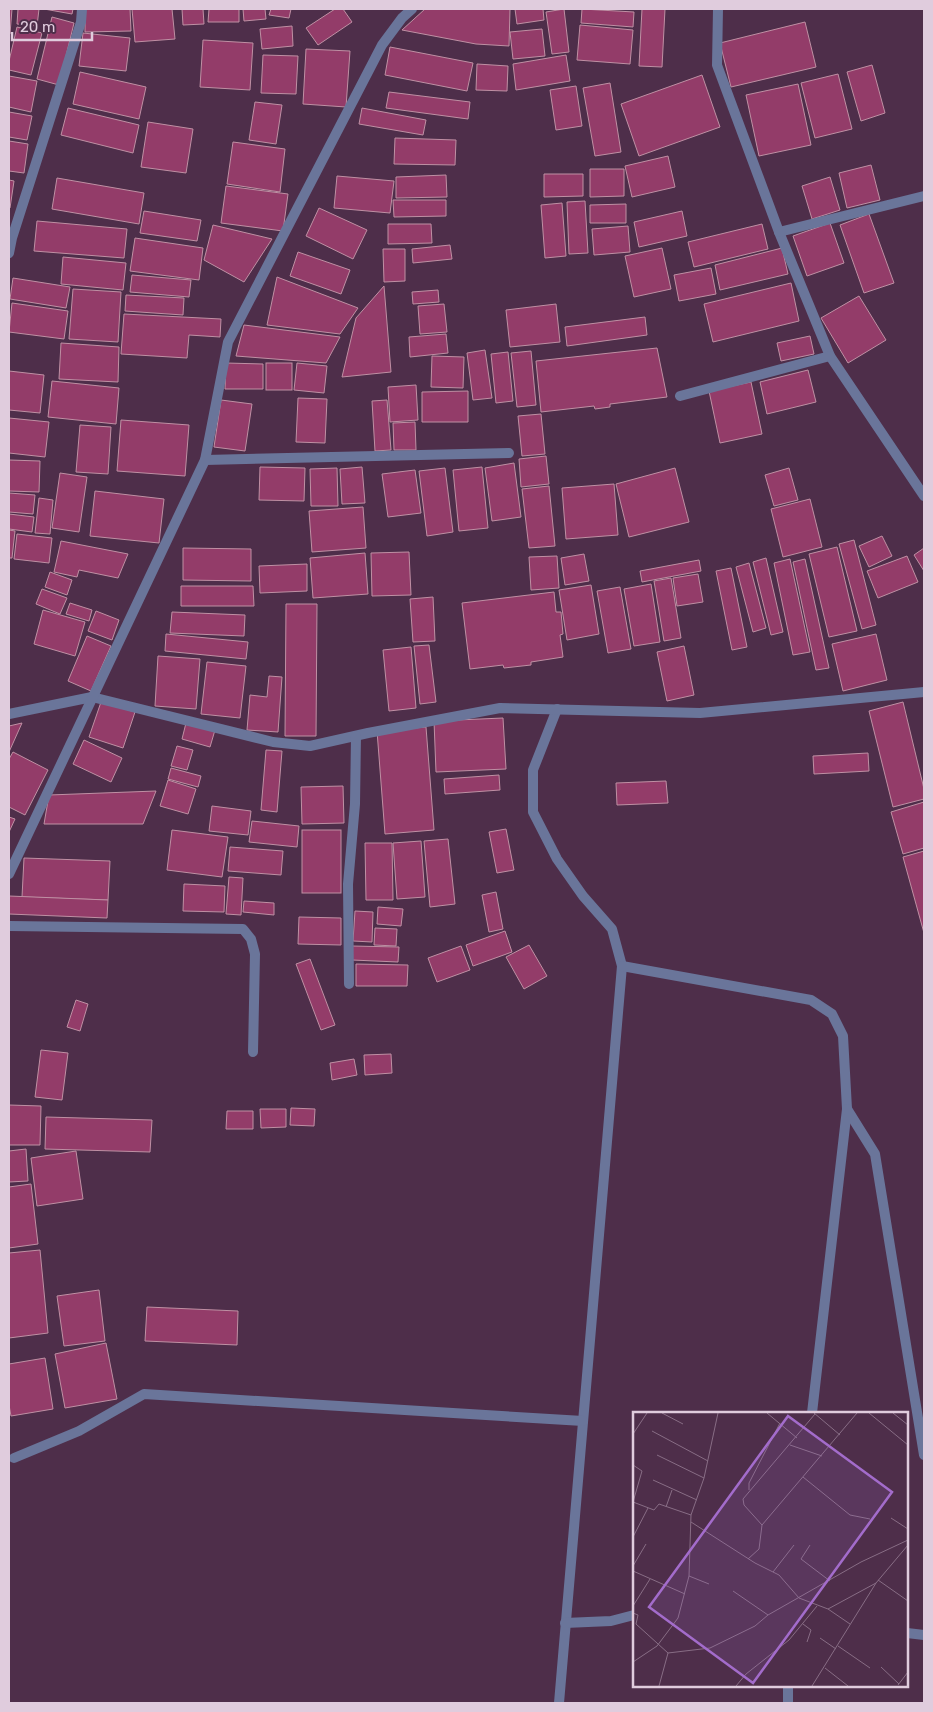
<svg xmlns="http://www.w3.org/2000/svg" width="933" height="1712" font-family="Rubik,sans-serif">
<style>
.building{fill:#933c69;stroke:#bf90a4}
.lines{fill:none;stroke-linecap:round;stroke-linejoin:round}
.minor{stroke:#6a759a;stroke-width:10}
.inset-road{fill:none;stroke:#886d85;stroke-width:1}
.view{fill:#a36ccb;fill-opacity:0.15;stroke:#a36ccb;stroke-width:2.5}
.inset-edge{fill:none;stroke:#e0ccdd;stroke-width:2.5}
</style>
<rect width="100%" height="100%" fill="#4e2e4a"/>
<g class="building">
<polygon points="9,9 12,9 10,34 9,34"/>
<polygon points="18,9 39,9 37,26 17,24"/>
<polygon points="44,9 73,9 72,14"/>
<polygon points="85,9 130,9 131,31 85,32"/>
<polygon points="132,9 172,9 175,39 135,42"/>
<polygon points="182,9 203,9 204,24 183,25"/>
<polygon points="209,9 239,9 239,22 208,22"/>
<polygon points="243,9 265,9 266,19 244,21"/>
<polygon points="271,9 291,9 289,18 269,15"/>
<polygon points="335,9 343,9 352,22 318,45 306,28"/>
<polygon points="425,9 510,9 509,46 476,44 402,30"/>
<polygon points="515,9 543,9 544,20 517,24"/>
<polygon points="564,9 569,52 552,54 546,12"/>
<polygon points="582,9 634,12 633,27 581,23"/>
<polygon points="642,9 665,9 662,67 639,66"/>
<polygon points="52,17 74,23 59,85 37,79"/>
<polygon points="805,22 816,67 731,87 720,43"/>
<polygon points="580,25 633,30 630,64 577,60"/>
<polygon points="292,26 293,46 262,49 260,29"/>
<polygon points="17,27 42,33 31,75 9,70 9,61"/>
<polygon points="542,29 545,56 513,59 510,32"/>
<polygon points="83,33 130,38 126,71 79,66"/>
<polygon points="203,40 253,43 250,90 200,87"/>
<polygon points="390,47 473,63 467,91 385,75"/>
<polygon points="306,49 350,51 346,107 303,104"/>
<polygon points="263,55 298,56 296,94 261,93"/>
<polygon points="566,55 570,81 516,90 513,64"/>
<polygon points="477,64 508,66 507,91 476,90"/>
<polygon points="872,65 885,113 861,121 847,72"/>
<polygon points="80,72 146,87 139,119 73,104"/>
<polygon points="838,74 852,129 815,138 801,83"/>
<polygon points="702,75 720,127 639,156 621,104"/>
<polygon points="9,76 37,81 31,112 9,107"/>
<polygon points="610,83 621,152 595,156 583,88"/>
<polygon points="798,84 811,145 759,156 746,95"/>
<polygon points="576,86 582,126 556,130 550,90"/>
<polygon points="389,92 470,102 468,119 386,108"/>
<polygon points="255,102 282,105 276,144 249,140"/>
<polygon points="68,108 139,125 133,153 61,135"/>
<polygon points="362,108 426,120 423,135 359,124"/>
<polygon points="9,112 32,116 27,140 9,137"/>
<polygon points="148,122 193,129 186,173 141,167"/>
<polygon points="395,138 456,140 455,165 394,164"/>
<polygon points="9,141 28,144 24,173 9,171"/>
<polygon points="233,142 285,149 280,192 227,184"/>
<polygon points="668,156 675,187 632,197 625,166"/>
<polygon points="871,165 880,200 847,208 839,173"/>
<polygon points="590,169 624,169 624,196 590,197"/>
<polygon points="544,174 583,174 583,196 544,197"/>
<polygon points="446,175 447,197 396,198 396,177"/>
<polygon points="337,176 394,181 390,213 334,208"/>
<polygon points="830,177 840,210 812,219 802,186"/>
<polygon points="57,178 144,193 139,224 52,209"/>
<polygon points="9,180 14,181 10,208 9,208"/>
<polygon points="226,186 288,194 283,231 221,223"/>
<polygon points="393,200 446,200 446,216 394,217"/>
<polygon points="585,201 588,253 569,254 567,202"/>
<polygon points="562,203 566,256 545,258 541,205"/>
<polygon points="626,204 626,223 590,223 590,205"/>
<polygon points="319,208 367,230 353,259 306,236"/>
<polygon points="144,211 201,220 197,241 140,233"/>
<polygon points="682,211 687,236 639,247 634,222"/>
<polygon points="869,214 894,283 864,293 840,225"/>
<polygon points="37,221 127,229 124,258 34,251"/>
<polygon points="830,223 844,263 807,276 793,236"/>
<polygon points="388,224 431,224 432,243 388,244"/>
<polygon points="762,224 768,249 694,267 688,242"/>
<polygon points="213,225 272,239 244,282 204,260"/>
<polygon points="628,226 630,252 594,255 592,229"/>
<polygon points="135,238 203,248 199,280 130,271"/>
<polygon points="450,245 452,259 413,263 412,249"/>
<polygon points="662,248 671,289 634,297 625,256"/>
<polygon points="782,248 788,274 720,290 715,265"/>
<polygon points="383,249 405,249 405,281 384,282"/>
<polygon points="298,252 350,270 341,294 290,276"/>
<polygon points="63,257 126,263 123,290 61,284"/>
<polygon points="711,268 716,294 679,301 674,275"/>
<polygon points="132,275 191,280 189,297 130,292"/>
<polygon points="277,277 358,308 340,334 267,325"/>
<polygon points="13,278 70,287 66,308 10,299"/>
<polygon points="791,283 799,321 713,342 704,304"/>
<polygon points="384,286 391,372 342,377 356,318"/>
<polygon points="73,289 121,292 118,342 69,339"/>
<polygon points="438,290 439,302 413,304 412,292"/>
<polygon points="126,295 184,298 183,315 125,311"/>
<polygon points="859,296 886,340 848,363 821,318"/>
<polygon points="12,303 68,311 64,339 9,332"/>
<polygon points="444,304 447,332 420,334 418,306"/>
<polygon points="556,304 560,342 510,347 506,310"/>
<polygon points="124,314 221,319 220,337 189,335 187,358 121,354"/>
<polygon points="645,317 647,335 567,346 565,327"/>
<polygon points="244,325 340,337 326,363 236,356"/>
<polygon points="446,334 448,353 410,357 409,337"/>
<polygon points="810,336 814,354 781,361 777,343"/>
<polygon points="61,343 119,347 118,382 59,379"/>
<polygon points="657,348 667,397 610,404 610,407 595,409 594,406 541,412 536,361"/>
<polygon points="485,350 492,398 473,400 467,353"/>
<polygon points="531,351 536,405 517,407 511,353"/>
<polygon points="508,352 513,401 496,403 491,354"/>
<polygon points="432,356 464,357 463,388 431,387"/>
<polygon points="226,363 263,364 263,389 225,389"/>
<rect x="266" y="363" width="26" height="27"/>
<polygon points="297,363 327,366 324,393 294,390"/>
<polygon points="808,370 816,402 767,414 760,382"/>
<polygon points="9,371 44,375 40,413 9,410"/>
<polygon points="52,381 119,388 116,424 48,417"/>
<polygon points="751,382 762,434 720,443 709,391"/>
<polygon points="416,385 418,420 390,422 388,387"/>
<polygon points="468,391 468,422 422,422 422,392"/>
<polygon points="298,398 327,399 325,443 296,442"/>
<polygon points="221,400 252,404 245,451 214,447"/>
<polygon points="387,400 391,450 375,451 372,401"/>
<polygon points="541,414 545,454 522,456 518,416"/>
<polygon points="9,418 49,422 45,457 9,453"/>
<polygon points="121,420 189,425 185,476 117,471"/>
<polygon points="415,422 416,450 394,450 393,423"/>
<polygon points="80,425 111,427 108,474 76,472"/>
<polygon points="546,456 549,484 521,487 519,459"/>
<polygon points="9,460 40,461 39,492 9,491"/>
<polygon points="514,463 521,517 492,521 485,468"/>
<polygon points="260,467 305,468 304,501 259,500"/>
<polygon points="362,467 365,503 342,504 340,469"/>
<polygon points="482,467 488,528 459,531 453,470"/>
<polygon points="337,468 338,506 311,506 310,469"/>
<polygon points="445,468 453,532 427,536 419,471"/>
<polygon points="675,468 689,522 629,537 616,484"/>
<polygon points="789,468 798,500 774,506 765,475"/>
<polygon points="415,470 421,513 388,517 382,474"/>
<polygon points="60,473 87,477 79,532 52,528"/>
<polygon points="614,484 618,535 566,539 562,488"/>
<polygon points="549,486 555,546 529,548 522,489"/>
<polygon points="95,491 164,499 159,543 90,536"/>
<polygon points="9,493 35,495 33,514 9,512"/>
<polygon points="39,498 53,500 50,534 35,533"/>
<polygon points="810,499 822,547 783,557 771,509"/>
<polygon points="363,507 366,548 312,552 309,511"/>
<polygon points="9,514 34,517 32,532 9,529"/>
<polygon points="9,530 15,531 12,558 9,558"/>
<polygon points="17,534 52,538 49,563 14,559"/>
<polygon points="882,536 892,556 869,567 859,546"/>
<polygon points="854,540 876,625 862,629 839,544"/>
<polygon points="61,541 128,554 118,578 79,570 77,577 54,572"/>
<polygon points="837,547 857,631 829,637 809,554"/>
<polygon points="183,548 251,549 251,581 183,580"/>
<polygon points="924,548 924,571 914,555"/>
<polygon points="409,552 411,595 372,596 371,553"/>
<polygon points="365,553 368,594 313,598 310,558"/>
<polygon points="584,554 589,581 565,585 561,558"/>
<polygon points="557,556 559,588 531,590 529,557"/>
<polygon points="907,556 918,582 878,598 867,571"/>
<polygon points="766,558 783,632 771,635 753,562"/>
<polygon points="790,559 810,652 793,655 774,563"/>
<polygon points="805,559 829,668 816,670 793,562"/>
<polygon points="699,560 701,571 642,582 640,571"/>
<polygon points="749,563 766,628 753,632 736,567"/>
<polygon points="307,564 307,591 260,593 259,566"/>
<polygon points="731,568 747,647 732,650 716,571"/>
<polygon points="50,572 72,580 67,595 45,587"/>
<polygon points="698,574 703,602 677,606 673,578"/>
<polygon points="671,578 681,638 664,641 654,581"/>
<polygon points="651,584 660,642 634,646 624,589"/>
<polygon points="591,585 599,634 567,640 559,590"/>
<polygon points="181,586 253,586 254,606 181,606"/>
<polygon points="620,587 631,649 608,653 597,591"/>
<polygon points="42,589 67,598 60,614 36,604"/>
<polygon points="554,592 556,612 561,612 563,634 560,635 563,657 531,662 531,665 504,668 503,665 470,669 462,603"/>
<polygon points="433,597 435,641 413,642 410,599"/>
<polygon points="70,603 92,610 89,621 66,614"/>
<polygon points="286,604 317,604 316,736 285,736"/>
<polygon points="43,610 85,622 75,656 34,644"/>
<polygon points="96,611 119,620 112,640 88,631"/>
<polygon points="172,612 245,615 244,636 170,633"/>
<polygon points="166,634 248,642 246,659 165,651"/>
<polygon points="876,634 887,680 843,691 832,644"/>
<polygon points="87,636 111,646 91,691 68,681"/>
<polygon points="429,645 436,702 420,704 414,646"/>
<polygon points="684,646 694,695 667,701 657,652"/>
<polygon points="411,647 416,708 389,711 383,650"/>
<polygon points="158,656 200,659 196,709 155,706"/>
<polygon points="207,662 246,666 240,718 201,714"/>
<polygon points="269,676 282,677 278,732 247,730 250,695 267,697"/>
<polygon points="101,702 135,712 123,748 89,737"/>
<polygon points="903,702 924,789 924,799 893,807 869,711"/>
<polygon points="503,718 506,769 436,772 434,721"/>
<polygon points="22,723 9,752 9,726"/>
<polygon points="186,723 215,730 210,747 182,739"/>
<polygon points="426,727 434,830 385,834 377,731"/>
<polygon points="84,740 122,758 111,782 73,764"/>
<polygon points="177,746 193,750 187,770 171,766"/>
<polygon points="266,750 282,751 277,812 261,810"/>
<polygon points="13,752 48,770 25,815 9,807 9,759"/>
<polygon points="868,753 869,771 814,774 813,756"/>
<polygon points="171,768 201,776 198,787 168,779"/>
<polygon points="499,775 500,790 445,794 444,779"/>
<polygon points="168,780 196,789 188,814 160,806"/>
<polygon points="666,781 668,803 617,805 616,783"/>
<polygon points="343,786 344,823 302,824 301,787"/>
<polygon points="156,791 143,824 44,824 49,795"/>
<polygon points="924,802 924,848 903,854 891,812"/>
<polygon points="212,806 251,811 248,835 209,831"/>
<polygon points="9,817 15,819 9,832"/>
<polygon points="252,821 299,826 297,847 249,842"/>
<polygon points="506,829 514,870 497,873 489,832"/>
<polygon points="172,830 228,837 222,877 167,870"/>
<rect x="302" y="830" width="39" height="63"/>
<polygon points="448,839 455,904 430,907 424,841"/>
<polygon points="421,841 425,897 397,899 393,843"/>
<polygon points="365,843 392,843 393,900 366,900"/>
<polygon points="230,847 283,851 281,875 228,871"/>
<polygon points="924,851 924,933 903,857"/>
<polygon points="24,858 110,861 108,900 22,897"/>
<polygon points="229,877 243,878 241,915 226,914"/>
<polygon points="184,884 225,886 224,912 183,911"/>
<polygon points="496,892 503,929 489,932 482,895"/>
<polygon points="9,896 108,900 107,918 9,914"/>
<polygon points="244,901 274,903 274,915 243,912"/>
<polygon points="378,907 403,909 401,926 377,924"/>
<polygon points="355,911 373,912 372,942 353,941"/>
<polygon points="299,917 341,918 341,945 298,944"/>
<polygon points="375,928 397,929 396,946 374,945"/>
<polygon points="505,931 512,952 473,966 466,945"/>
<polygon points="529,945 547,976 524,989 506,957"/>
<polygon points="352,946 399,947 398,962 352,960"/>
<polygon points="461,946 470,970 437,982 428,958"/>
<polygon points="310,959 335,1025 321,1030 296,964"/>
<polygon points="356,964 408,965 407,986 356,986"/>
<polygon points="76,1000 88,1004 80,1031 67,1027"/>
<polygon points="41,1050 68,1053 62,1100 35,1097"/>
<polygon points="391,1054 392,1073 365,1075 364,1055"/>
<polygon points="354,1059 357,1075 332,1080 330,1063"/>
<polygon points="9,1105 41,1106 40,1145 9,1145"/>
<polygon points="291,1108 315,1109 314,1126 290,1125"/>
<polygon points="260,1109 286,1109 286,1127 261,1128"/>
<polygon points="227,1111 253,1111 253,1129 226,1129"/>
<polygon points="46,1117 152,1120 150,1152 45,1149"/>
<polygon points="26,1149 28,1181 9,1182 9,1151"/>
<polygon points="76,1151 83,1199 37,1206 31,1158"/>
<polygon points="31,1184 38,1244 9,1248 9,1187"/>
<polygon points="40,1250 48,1333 9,1338 9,1253"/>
<polygon points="99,1290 105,1341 64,1346 57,1296"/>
<polygon points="147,1307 238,1311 237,1345 145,1341"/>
<polygon points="106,1343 117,1399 65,1408 55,1354"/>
<polygon points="45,1358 53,1409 11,1416 9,1405 9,1364"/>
</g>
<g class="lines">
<g class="minor">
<polyline points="718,9 717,65 779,232 830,356 924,496"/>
<polyline points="779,232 924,196"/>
<polyline points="9,253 12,238 81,22 82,9"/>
<polyline points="680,396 830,356"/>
<polyline points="205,460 509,453"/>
<polyline points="557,709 533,770 533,812 557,859 583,896 612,929 622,966 559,1703"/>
<polyline points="9,714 92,697 273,742 310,746 368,733 500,708 700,713 924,692"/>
<polyline points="9,874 205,460 228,342 382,45 402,18 412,9"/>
<polyline points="9,926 243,929 251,939 255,954 253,1052"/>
<polyline points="622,966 811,1000 832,1014 843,1036 847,1109 812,1413"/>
<polyline points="349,984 348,884 355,804 356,736"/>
<polyline points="847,1109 875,1154 924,1455"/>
<polyline points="14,1458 79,1431 144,1394 583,1421"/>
<polyline points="565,1623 611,1621 634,1615"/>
<polyline points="907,1633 924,1635"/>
<polyline points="788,1703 788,1686"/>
</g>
</g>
<g transform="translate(633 1412)">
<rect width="275" height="275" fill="#4e2e4a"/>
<path class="inset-road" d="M29 1 50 12M134 1 164 26M181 1 207 23M236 1 275 33M260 1 275 13M19 19 75 49M0 22 14 1M157 33 189 44M24 43 71 66M0 53 9 59 0 90M170 65 217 103 237 107M20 68 64 88M116 78V71L147 11M0 90 21 98 26 92 58 103M33 95 39 78M258 106 275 117M58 110 122 151 146 163 166 186 195 197 217 212M129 113 111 93 110 87 182 2M0 125 15 96M177 133 168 147 197 169M115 147 126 137 129 113 224 1M0 154 13 132M0 159 52 182M140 160 161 133M56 164 76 172M245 168 275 189M100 179 135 203M0 194 17 167M195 197 243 171M0 201 5 203 3 212 35 241 77 236 122 214 135 203 228 150 275 128M170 212 178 218 174 230M187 226 203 237M205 234 237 256M0 250 24 234 45 206 56 164 58 103 71 66 85 1M248 255 266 272M192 256 215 274M265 273 275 260M26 274 35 241M103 274 113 262 156 228 184 194M179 274 243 171 275 133"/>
<path class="view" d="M155 4 259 80 120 271 16 195Z"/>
<rect width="275" height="275" class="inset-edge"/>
</g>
<rect width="933" height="1712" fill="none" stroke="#e0ccdd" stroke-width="20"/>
<path d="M12 32v8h80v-8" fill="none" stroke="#e0ccdd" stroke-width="2.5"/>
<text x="20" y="32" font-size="15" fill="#e0ccdd" stroke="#4e2e4a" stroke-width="4" paint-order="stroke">20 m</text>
</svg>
